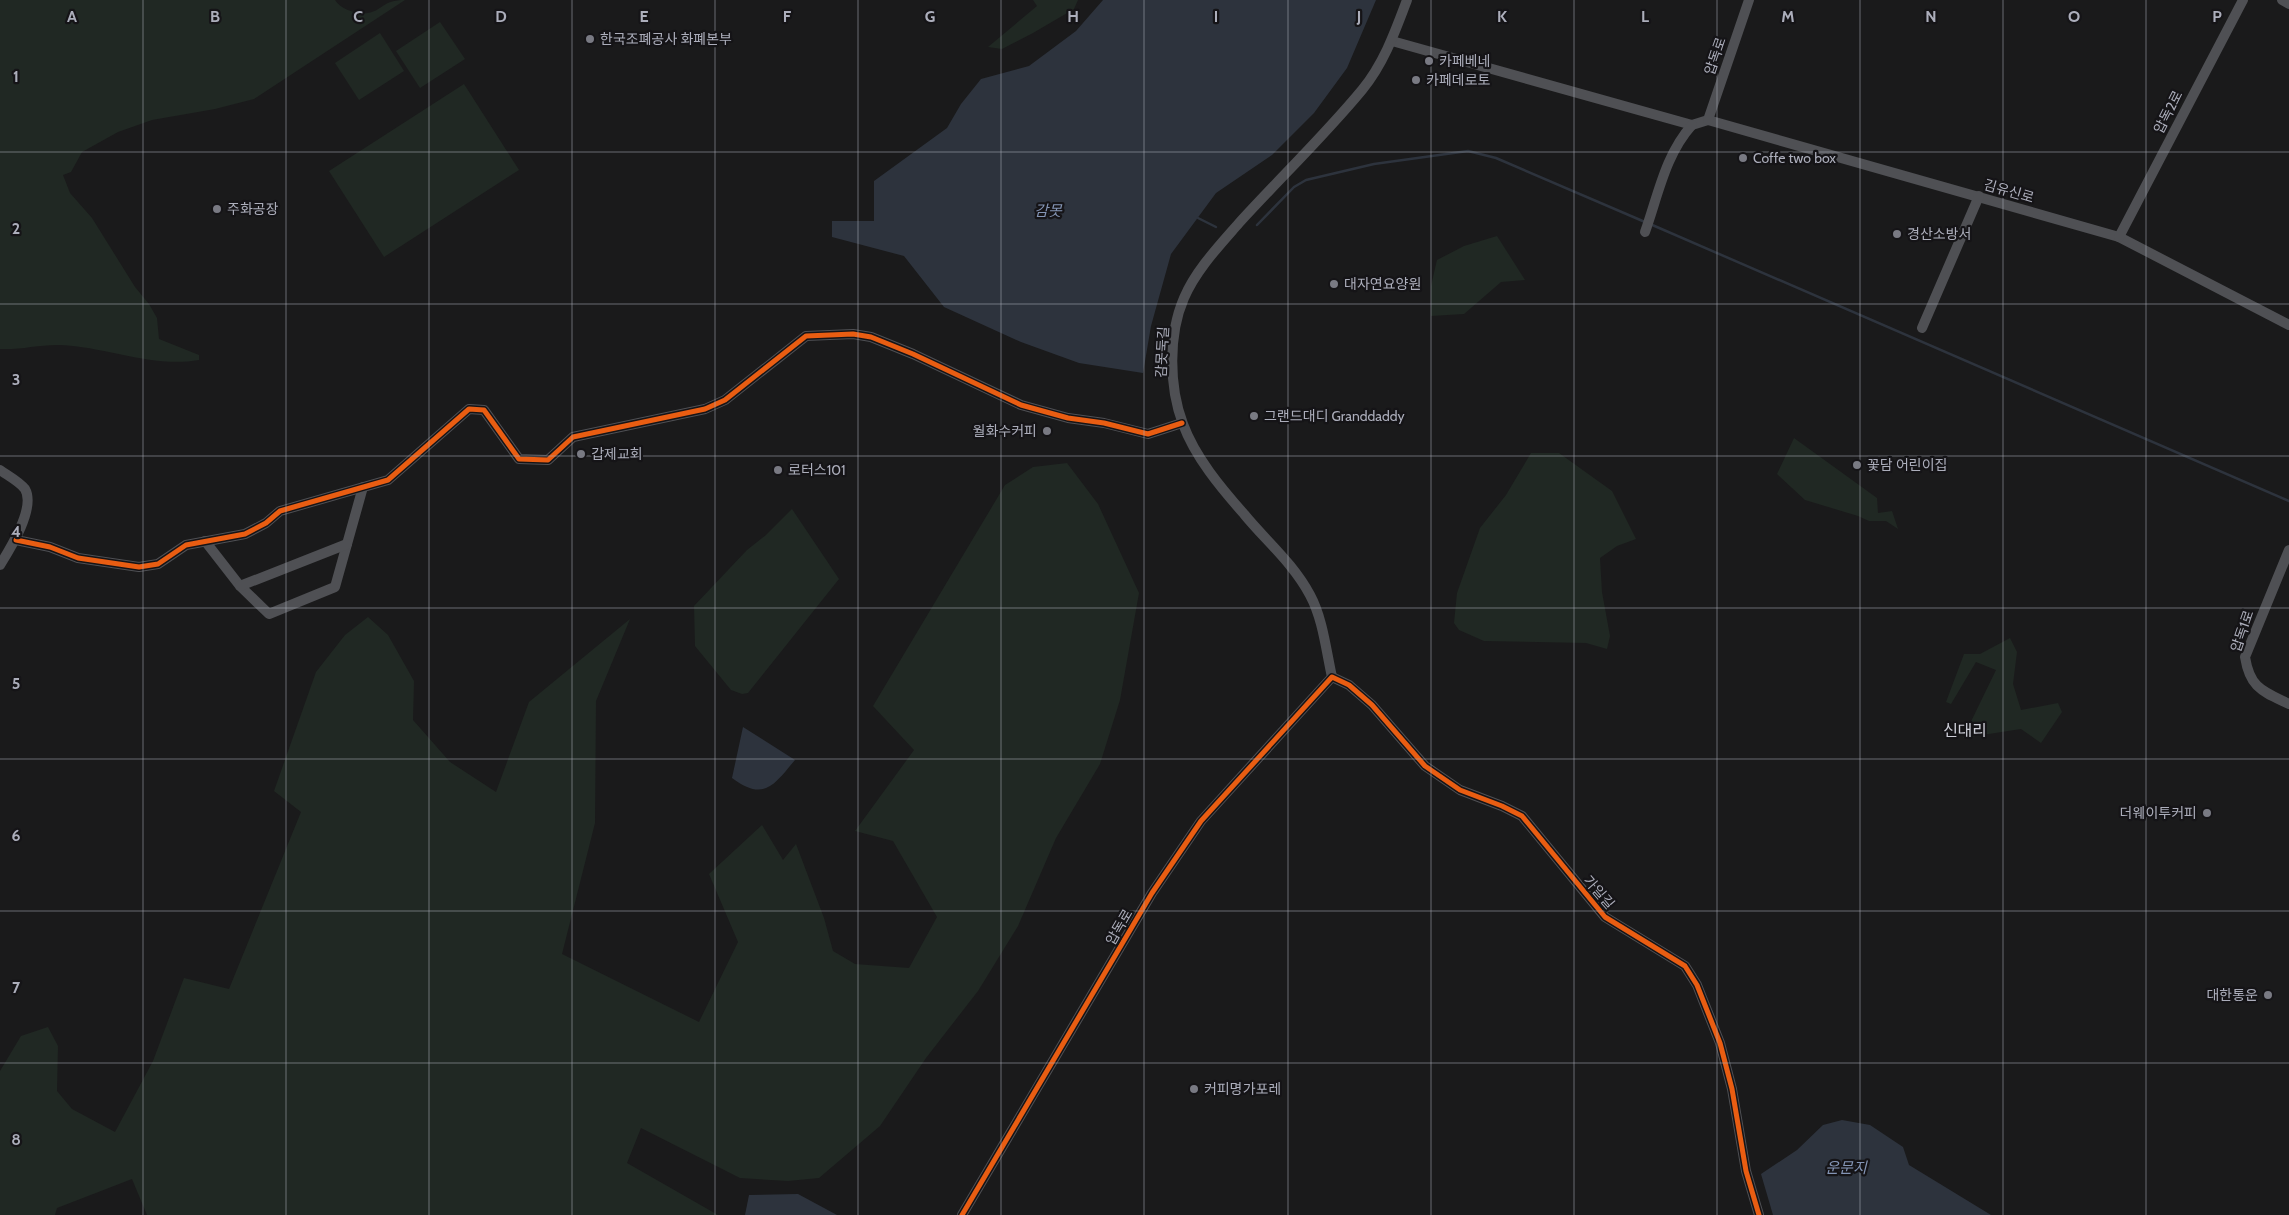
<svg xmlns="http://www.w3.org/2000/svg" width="2289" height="1215" font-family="Cabin,'Noto Sans KR',sans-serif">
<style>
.green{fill:#202823}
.water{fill:#2d333d}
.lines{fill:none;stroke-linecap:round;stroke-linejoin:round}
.stream{stroke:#2d333d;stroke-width:2.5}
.minor{stroke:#4f5054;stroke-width:10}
.cycleway-casing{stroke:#151417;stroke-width:8}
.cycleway{stroke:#e95d12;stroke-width:5}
.grid{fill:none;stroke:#acaebb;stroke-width:1;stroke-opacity:0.55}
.poi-dot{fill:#797a83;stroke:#151417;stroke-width:2}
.labels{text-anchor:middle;stroke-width:4.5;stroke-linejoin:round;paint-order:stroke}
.poi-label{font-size:14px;fill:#acaebb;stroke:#151417;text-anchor:start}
.street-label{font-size:14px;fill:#acaebb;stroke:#151417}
.water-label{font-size:15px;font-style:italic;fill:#8495b5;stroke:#151417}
.quarter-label{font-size:16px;fill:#cdced7;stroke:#151417}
.grid-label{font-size:16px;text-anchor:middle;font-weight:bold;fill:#acaebb;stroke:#151417;stroke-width:4.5;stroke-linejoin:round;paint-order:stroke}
</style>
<rect width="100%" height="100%" fill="#1a1a1b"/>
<g class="green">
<path d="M0 0H335C340 9 358 15 368 13 382 11 382 0 405 0L254 99 215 109 152 120 118 132 82 152 71 172 63 175 70 193 92 218 135 287 149 304 157 318 159 339 199 355V360C153 368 106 347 61 345 41 344 21 350 0 349Z"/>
<polygon points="1033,0 1078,0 1074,9 1033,33 1002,49 988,47 1037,6"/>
<polygon points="440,22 465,59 420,88 396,51"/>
<polygon points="380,33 404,71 359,100 335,63"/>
<polygon points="464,84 519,170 384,257 329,171"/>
<polygon points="1497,236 1525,280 1501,282 1464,314 1431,316 1431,286 1437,260 1464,246"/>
<polygon points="1794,438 1877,498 1878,513 1892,511 1898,529 1886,521 1869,521 1858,516 1805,500 1777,474"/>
<polygon points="1531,453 1559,453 1612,491 1636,539 1617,546 1600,558 1602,592 1610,636 1607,649 1586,643 1484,641 1459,630 1454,623 1457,593 1480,528 1506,495"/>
<polygon points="1067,463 1098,504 1139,593 1120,700 1100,764 1056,838 1018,926 978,991 926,1058 880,1126 819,1178 788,1181 740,1178 641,1128 627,1163 718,1215 147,1215 132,1179 57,1208 55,1215 0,1215 0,1071 21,1036 48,1027 58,1046 57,1091 72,1109 115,1132 153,1061 184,978 229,989 301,812 274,791 316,672 345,635 368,617 388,635 414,681 413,720 450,762 496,792 529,702 630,619 596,701 595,823 562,954 699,1022 738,942 709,874 762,825 783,860 796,844 824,918 833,951 855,964 909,968 937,917 893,841 855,831 914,750 873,706 1005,485 1033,467"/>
<polygon points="792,509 839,579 748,693 742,694 731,690 695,646 694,606 747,550 766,535"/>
<polygon points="2010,638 2017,652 2013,684 2021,710 2058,703 2062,712 2041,743 2021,729 1963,738 1996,670 1976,662 1951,704 1946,702 1964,654 1980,654"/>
</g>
<g class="water">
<polygon points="1103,0 1376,0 1347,68 1314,113 1272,155 1216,193 1171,254 1151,326 1143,373 1079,363 1021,342 944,307 904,256 832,237 832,221 874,221 874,181 947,128 961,104 981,79 1029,66 1076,31"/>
<path d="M743 727 795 760C774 785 764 802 732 778Z"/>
<polygon points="1842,1120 1870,1125 1903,1147 1909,1165 1991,1215 1773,1215 1761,1174 1797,1150 1823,1125"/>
<polygon points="798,1194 837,1215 745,1215 749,1195"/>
</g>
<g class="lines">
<g class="stream">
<polyline points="1198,218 1216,227"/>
<polyline points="1650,224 2289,501"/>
<polyline points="1257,225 1294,187 1306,180 1374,164 1468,151 1496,158 1645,222"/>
</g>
<g class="minor">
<polyline points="2282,0 2289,4"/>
<polyline points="1392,41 1692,125 1708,120"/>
<polyline points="1708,120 2119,237 2289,325"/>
<polyline points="1708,120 1749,0"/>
<path d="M1645 232C1658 196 1665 155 1692 125"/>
<polyline points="2119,237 2243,0"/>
<polyline points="1922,328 1979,196"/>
<path d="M0 470C7 475 20 482 25 489 36 508 10 549 0 565"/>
<polyline points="16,540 50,547 78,558 139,567 158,564 186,545 245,534 266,523 280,511 388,480 469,409 484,410 519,459 548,460 573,437 705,409 725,400 806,336 853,334 871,337 913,354 1021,405 1068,418 1104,423 1148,434 1182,423"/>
<polyline points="205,541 240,586 269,614 335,587 363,487"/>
<path d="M2289 550 2245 657C2250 688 2262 691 2289 704"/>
<polyline points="240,586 347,544"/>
<path d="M1332 677C1326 650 1323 619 1310 595 1293 563 1266 541 1244 514 1221 488 1195 457 1183 424 1169 387 1168 335 1184 298 1196 270 1219 246 1239 223 1279 179 1324 136 1362 90 1384 63 1395 32 1407 0"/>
<polyline points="1332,677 1349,685 1372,705 1425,766 1460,790 1502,806 1522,816 1605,917 1685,966 1697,985 1720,1043 1732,1089 1746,1171 1759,1215"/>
<polyline points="962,1215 1152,893 1201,821 1332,677"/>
</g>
<g class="cycleway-casing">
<g id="cycleway">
<polyline points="16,540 50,547 78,558 139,567 158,564 186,545 245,534 266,523 280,511 388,480 469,409 484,410 519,459 548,460 573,437 705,409 725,400 806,336 853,334 871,337 913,354 1021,405 1068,418 1104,423 1148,434 1182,423"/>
<polyline points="962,1215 1152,893 1201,821 1332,677 1349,685 1372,705 1425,766 1460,790 1502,806 1522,816 1605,917 1685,966 1697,985 1720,1043 1732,1089 1746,1171 1759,1215"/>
</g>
</g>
<use href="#cycleway" class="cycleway"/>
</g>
<path class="grid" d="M143 0V1215M286 0V1215M429 0V1215M572 0V1215M715 0V1215M858 0V1215M1001 0V1215M1144 0V1215M1288 0V1215M1431 0V1215M1574 0V1215M1717 0V1215M1860 0V1215M2003 0V1215M2146 0V1215M0 152H2289M0 304H2289M0 456H2289M0 608H2289M0 759H2289M0 911H2289M0 1063H2289"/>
<g class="poi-dot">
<circle cx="590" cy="39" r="5"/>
<circle cx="1429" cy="61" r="5"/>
<circle cx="1416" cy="80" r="5"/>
<circle cx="1743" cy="158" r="5"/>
<circle cx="217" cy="209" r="5"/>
<circle cx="1897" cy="234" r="5"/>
<circle cx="1334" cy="284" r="5"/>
<circle cx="1254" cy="416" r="5"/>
<circle cx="1047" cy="431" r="5"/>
<circle cx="581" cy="454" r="5"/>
<circle cx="1857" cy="465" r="5"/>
<circle cx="778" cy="470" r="5"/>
<circle cx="2207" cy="813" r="5"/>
<circle cx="2268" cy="995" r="5"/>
<circle cx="1194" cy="1089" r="5"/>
</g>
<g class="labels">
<g class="poi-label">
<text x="600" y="44">한국조폐공사 화폐본부</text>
<text x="1439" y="66">카페베네</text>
<text x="1426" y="85">카페데로토</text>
<text x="1753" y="163">Coffe two box</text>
<text x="227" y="214">주화공장</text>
<text x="1907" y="239">경산소방서</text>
<text x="1344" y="289">대자연요양원</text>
<text x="1264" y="421">그랜드대디 Granddaddy</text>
<text x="1037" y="436" text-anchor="end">월화수커피</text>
<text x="591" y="459">갑제교회</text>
<text x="1867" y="470">꽃담 어린이집</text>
<text x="788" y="475">로터스101</text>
<text x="2197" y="818" text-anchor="end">더웨이투커피</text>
<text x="2258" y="1000" text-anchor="end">대한통운</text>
<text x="1204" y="1094">커피명가포레</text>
</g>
<g class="street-label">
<text transform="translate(1715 56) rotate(-71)" y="5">압독로</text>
<text transform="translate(2168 112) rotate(-63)" y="5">압독2로</text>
<text transform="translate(2009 191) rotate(16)" y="5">김유신로</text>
<text transform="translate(1162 352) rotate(-87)" y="5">감못둑길</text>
<text transform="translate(2242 631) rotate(-71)" y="5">압독1로</text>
<text transform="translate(1599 892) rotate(49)" y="5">가일길</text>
<text transform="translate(1119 927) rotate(-60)" y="5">압독로</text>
</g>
<g class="water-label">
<text x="1048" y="216">감못</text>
<text x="1846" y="1173">운문지</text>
</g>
<g class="quarter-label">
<text x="1965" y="736">신대리</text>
</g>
</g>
<g class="grid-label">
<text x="72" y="22">A</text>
<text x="215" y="22">B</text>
<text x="358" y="22">C</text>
<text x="501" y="22">D</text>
<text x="644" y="22">E</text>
<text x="787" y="22">F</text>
<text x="930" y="22">G</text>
<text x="1073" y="22">H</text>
<text x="1216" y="22">I</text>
<text x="1359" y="22">J</text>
<text x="1502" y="22">K</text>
<text x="1645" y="22">L</text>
<text x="1788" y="22">M</text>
<text x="1931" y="22">N</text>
<text x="2074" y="22">O</text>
<text x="2217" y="22">P</text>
<text x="16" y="82">1</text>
<text x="16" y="234">2</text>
<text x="16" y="385">3</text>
<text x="16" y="537">4</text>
<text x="16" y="689">5</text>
<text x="16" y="841">6</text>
<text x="16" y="993">7</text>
<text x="16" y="1145">8</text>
</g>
</svg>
